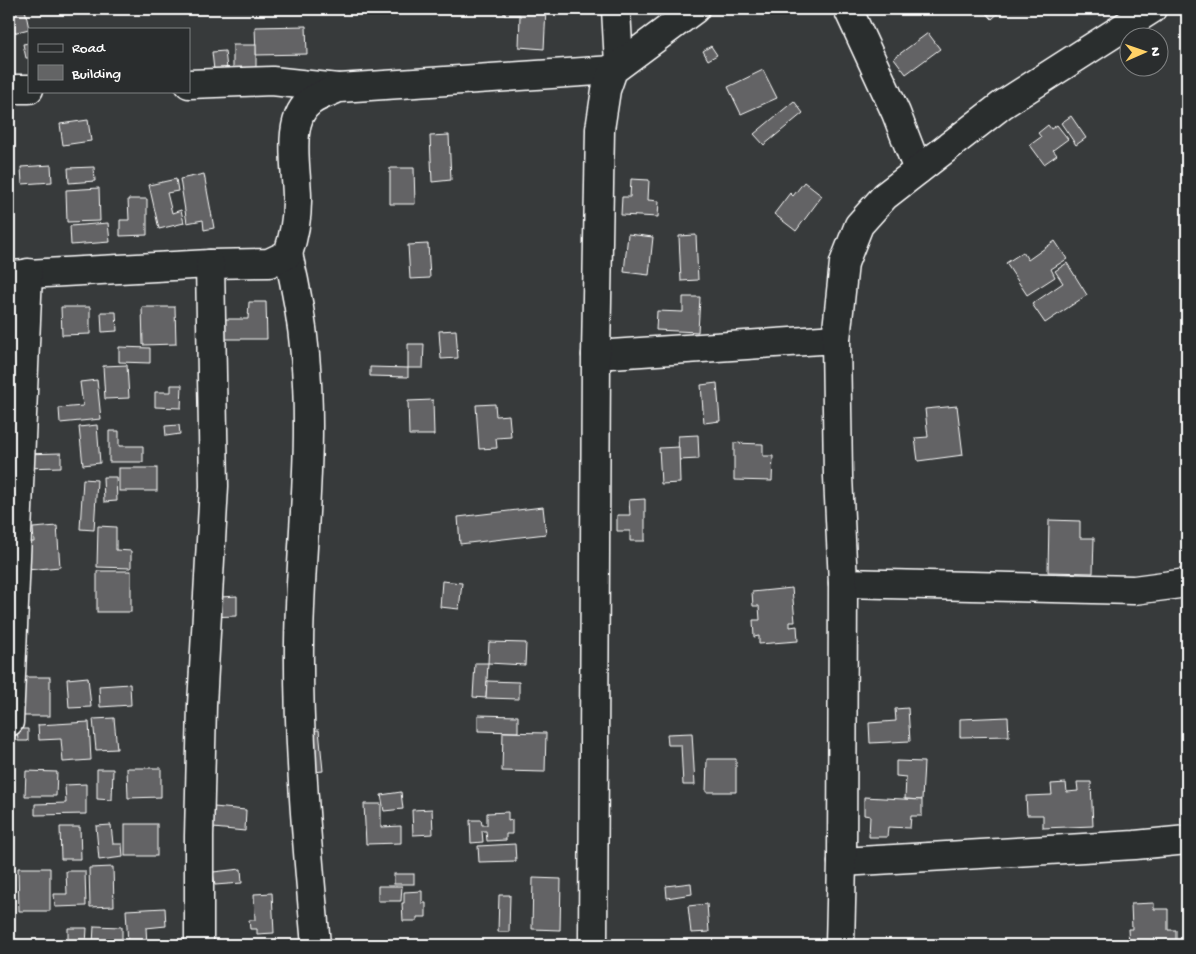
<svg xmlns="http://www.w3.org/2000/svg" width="1196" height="954" font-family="'Gochi Hand',sans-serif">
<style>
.building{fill:#636465;stroke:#fff}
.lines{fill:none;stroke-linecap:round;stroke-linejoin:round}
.minor-casing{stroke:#fff;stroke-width:31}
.minor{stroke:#2a2d2e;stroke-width:28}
</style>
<rect width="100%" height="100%" fill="#373a3b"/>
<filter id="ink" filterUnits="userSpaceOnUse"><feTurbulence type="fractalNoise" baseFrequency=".02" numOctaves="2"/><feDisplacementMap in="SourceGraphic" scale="10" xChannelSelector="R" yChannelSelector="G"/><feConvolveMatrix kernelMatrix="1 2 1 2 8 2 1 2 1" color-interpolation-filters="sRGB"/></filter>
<g filter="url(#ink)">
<g class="building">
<polygon points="9,9 25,9 29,29 9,34"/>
<polygon points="504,9 546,9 544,49 519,47 520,15 504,15"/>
<polygon points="983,9 1003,9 992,19"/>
<polygon points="306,26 307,54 256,55 255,27"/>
<polygon points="928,33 940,49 906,74 894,58"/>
<polygon points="29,43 29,58 26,58 23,44"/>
<rect x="233" y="45" width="23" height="24"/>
<polygon points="711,46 717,55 708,60 703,51"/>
<polygon points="225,51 227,69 214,70 212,52"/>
<polygon points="763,70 777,98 741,114 728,87"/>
<polygon points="794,101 803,113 764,145 754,134"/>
<polygon points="1071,116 1086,138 1076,145 1061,123"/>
<polygon points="88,120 91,141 63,145 60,124"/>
<polygon points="1048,125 1051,129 1057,125 1068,139 1053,150 1057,155 1044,164 1030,145 1041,137 1038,133"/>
<polygon points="449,135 451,180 432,182 430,136"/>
<polygon points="51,165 52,182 22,184 21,167"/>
<polygon points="94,167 95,181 69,183 68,168"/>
<polygon points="390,168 414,168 415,204 390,204"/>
<polygon points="204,174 214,228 204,230 203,220 187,223 180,179"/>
<polygon points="176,179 178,191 167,193 172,213 181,210 184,223 159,229 149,185"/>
<polygon points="631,179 649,180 648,200 659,201 658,217 621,215 622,197 630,197"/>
<polygon points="804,182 822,196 796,231 774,214 790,193 793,196"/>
<polygon points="99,188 100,221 67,222 66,190"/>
<polygon points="128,199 147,199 147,235 120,236 120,220 129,220"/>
<polygon points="108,223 110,242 71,245 70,226"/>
<polygon points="628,234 653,237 649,275 624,272"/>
<polygon points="696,235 698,280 681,281 679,236"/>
<polygon points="1055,241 1067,259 1051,269 1055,277 1027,295 1006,263 1023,252 1028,260"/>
<polygon points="428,244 430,278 410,279 408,245"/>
<polygon points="1067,263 1087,295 1045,323 1032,304 1063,283 1055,271"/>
<polygon points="683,297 700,297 698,332 656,330 657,311 683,312"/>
<polygon points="249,302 266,302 267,339 216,339 216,319 248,319"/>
<polygon points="61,307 90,307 90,334 62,335"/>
<polygon points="142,307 175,307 176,344 143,345"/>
<polygon points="101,312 116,312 117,331 102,332"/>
<polygon points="456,330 458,358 441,359 439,331"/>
<polygon points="408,344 424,344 423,368 408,368"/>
<polygon points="119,347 150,348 150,363 119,362"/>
<polygon points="127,365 129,398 105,399 103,366"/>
<polygon points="370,367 408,368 408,377 370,376"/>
<polygon points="97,380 101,419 60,423 59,408 83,406 80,382"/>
<polygon points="717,383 720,421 704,423 701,385"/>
<polygon points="171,385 182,385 181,408 155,407 155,392 171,392"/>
<polygon points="433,400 434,435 409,435 408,401"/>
<polygon points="495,404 496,416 509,415 511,437 496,438 497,448 479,449 476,405"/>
<polygon points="957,406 963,455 918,461 915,438 928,437 925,409"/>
<polygon points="97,425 100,463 83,465 79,427"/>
<polygon points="179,425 180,434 166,436 165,426"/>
<polygon points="109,431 119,431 119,446 143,446 143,462 109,462"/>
<polygon points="698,435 699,459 679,460 678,436"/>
<polygon points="734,443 763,444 763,456 773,456 772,481 734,480"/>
<polygon points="679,447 680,483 661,484 659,448"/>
<polygon points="61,453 61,467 23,468 23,454"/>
<rect x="119" y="468" width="38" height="23"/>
<polygon points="103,477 116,477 117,501 104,502"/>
<polygon points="83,479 97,480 94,530 80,529"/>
<polygon points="645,499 645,541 630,541 630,531 617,531 617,515 630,515 629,500"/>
<polygon points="543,507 546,534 460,544 458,517"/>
<polygon points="1049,520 1080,521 1080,538 1094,538 1093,573 1048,572"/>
<polygon points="57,526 60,567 27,570 25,542 34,542 33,528"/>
<polygon points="98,526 116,527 116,550 131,551 131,568 97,567"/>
<rect x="97" y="571" width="34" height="41"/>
<polygon points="442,581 462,583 459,609 440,607"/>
<polygon points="792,588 795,622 790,622 790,627 797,626 798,641 759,644 759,636 754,637 753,620 760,620 759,606 753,606 752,592"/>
<polygon points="237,596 237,616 206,617 205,598"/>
<polygon points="489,642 526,643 525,665 488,663"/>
<polygon points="475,663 488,663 486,698 473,697"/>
<rect x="17" y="677" width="33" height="39"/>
<polygon points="88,677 91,707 69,708 67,679"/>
<polygon points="487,681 519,682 519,699 486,698"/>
<polygon points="130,684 131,705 100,707 99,686"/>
<polygon points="908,708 910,741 870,743 869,723 896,721 895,709"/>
<polygon points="478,715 518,716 518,732 478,731"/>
<polygon points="1008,717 1009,736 960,737 960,719"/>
<polygon points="114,718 117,749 96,750 93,719"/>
<polygon points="89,722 91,760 63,762 61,739 39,740 38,725"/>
<polygon points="17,729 28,729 28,741 18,741"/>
<polygon points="319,730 323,771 306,773 302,731"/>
<polygon points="503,732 546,733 545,772 502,771"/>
<polygon points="692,733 695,785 683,785 681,745 668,745 667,734"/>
<polygon points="707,759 736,759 736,792 706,792"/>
<polygon points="896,761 924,762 922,800 905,799 906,777 896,776"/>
<polygon points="127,768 161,768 161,797 128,798"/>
<polygon points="97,769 113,769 112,800 97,799"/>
<polygon points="26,771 57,772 56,796 25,796"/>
<polygon points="1077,782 1091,782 1093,826 1043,828 1043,815 1027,815 1026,796 1052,795 1051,784 1066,783 1067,792 1078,791"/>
<polygon points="86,784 86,814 35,815 35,804 66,803 65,785"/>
<polygon points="401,792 403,809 384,811 381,795"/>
<polygon points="864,797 922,800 922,816 911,816 910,828 888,827 887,837 869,837 870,816 864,815"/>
<polygon points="364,804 381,804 381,827 401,826 401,843 366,844"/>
<polygon points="214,807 246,810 245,831 213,828"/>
<polygon points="432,809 433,834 413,835 412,810"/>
<polygon points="508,812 508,821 512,820 512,834 506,834 506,840 487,841 486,831 482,831 483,842 471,843 470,820 481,820 482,825 487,825 487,813"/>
<rect x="125" y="824" width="32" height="32"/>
<polygon points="111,825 113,844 122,844 123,857 99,860 96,826"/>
<polygon points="60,827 80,827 81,859 61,859"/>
<polygon points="515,844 516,861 479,862 478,846"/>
<polygon points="113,867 114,906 90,907 89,868"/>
<polygon points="18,868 50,868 50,911 19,911"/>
<polygon points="241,869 242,883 215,885 213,872"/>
<polygon points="66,871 85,871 86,906 55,907 54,894 67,894"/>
<rect x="394" y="874" width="20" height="10"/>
<polygon points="533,878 561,879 560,930 532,929"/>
<polygon points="691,883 692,894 667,898 666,886"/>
<polygon points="378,886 402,886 401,901 378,901"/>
<polygon points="422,891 422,903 426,903 426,917 417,917 417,921 403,921 402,903 404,903 404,892"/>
<polygon points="272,893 274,933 257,934 257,929 250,929 249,920 255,920 254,894"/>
<polygon points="499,895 510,895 509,932 498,932"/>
<polygon points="1154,903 1154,909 1168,909 1168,930 1176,930 1176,945 1129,945 1128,929 1132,929 1131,904"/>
<polygon points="707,904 709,932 691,933 688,906"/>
<polygon points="165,908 166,926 146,928 147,945 128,945 126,910"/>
<polygon points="94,926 122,927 122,945 93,945"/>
<polygon points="68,928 87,928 86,945 68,945"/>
</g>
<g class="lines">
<g class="minor-casing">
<g id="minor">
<polyline points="616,9 619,64"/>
<polyline points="848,9 896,113 918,170"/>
<polyline points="189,84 272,81 338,88"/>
<polyline points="9,89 29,89"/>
<path d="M288 254C296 287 302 321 305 355 314 451 300 547 299 643 298 744 307 845 316 945"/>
<path d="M9 275 210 264 269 263 288 254C294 236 297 221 297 201 298 174 284 119 311 101 319 95 330 92 339 88L613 70"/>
<polyline points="596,355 836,339"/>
<polyline points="843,583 1134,590 1187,583"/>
<polyline points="9,722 28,273"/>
<polyline points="842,862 1135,845 1187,840"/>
<polyline points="199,945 199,836 202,705 214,486 210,264"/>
<polyline points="593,945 596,355 600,129 606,90 613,70 695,9"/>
<polyline points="840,945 842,862 843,583 838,476 836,339 844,263 859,225 885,196 1002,105 1152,9"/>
</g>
</g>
<use href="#minor" class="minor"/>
</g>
</g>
<rect width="1196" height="954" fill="none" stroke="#2a2d2e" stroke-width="30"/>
<rect x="15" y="15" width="1166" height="924" fill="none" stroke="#fff" stroke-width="2" filter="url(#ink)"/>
<rect x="28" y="28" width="162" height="65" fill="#2a2d2e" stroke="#7f8182"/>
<rect x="38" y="44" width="25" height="8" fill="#2a2d2e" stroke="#7f8182"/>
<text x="72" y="52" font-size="15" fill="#ffffff">Road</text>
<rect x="38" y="65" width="25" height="15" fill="#636465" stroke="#7f8182"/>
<text x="72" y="78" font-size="15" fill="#ffffff">Building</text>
<g transform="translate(1144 52) rotate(88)"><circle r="24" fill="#2a2d2e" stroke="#7f8182"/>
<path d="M0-4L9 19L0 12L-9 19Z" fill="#ffd166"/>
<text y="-8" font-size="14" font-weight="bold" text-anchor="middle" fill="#ffffff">N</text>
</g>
</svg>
